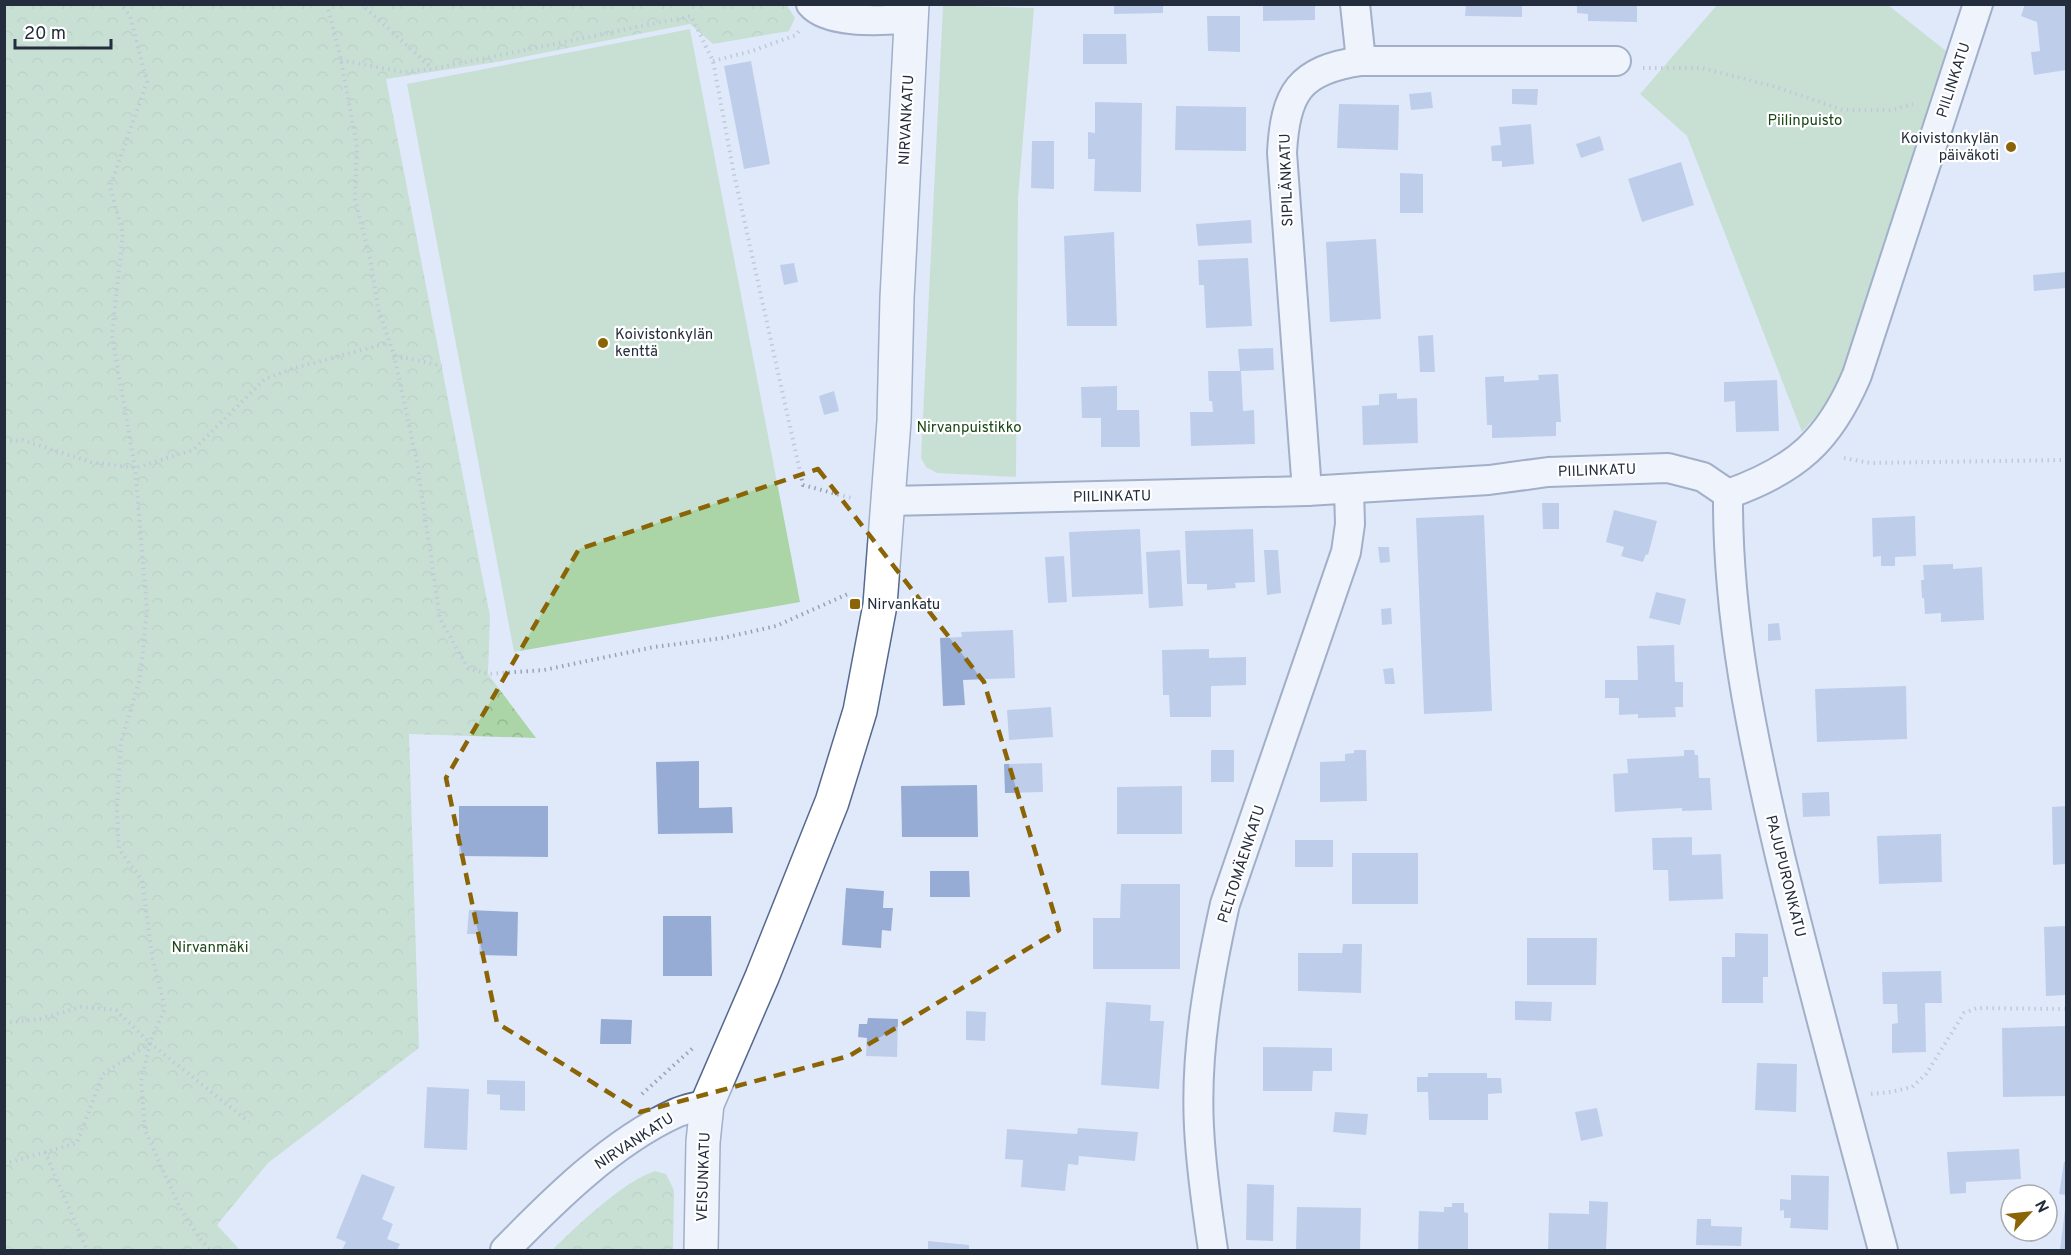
<svg xmlns="http://www.w3.org/2000/svg" width="2071" height="1255" font-family="Overpass,sans-serif">
<style>
.green{fill:#abd5a7}
.forest{fill:url(#forest-crowns)}
.building{fill:#96acd4}
.lines{fill:none;stroke-linecap:round;stroke-linejoin:round}
.minor-casing{stroke:#55698e;stroke-width:32}
.tertiary-casing{stroke:#55698e;stroke-width:36}
.path{stroke:#99a2b2;stroke-width:4;stroke-dasharray:1.5 4.5;stroke-linecap:butt}
.minor{stroke:#fff;stroke-width:28}
.tertiary{stroke:#fff;stroke-width:33}
.marked{fill:none;stroke:#8b6505;stroke-width:4.5;stroke-dasharray:12 8;stroke-linejoin:round}
.poi-dot{fill:#8b6505;stroke:#fff;stroke-width:2}
.labels{text-anchor:middle;stroke-width:4.5;stroke-linejoin:round;paint-order:stroke}
.street-label{font-size:15px;fill:#242d3d;stroke:#fff}
.park-label{font-size:15px;fill:#194716;stroke:#fff}
.poi-label{font-size:15px;fill:#242d3d;stroke:#fff;text-anchor:start}
</style>
<defs>
<pattern id="forest-crowns" width="20" height="18" patternUnits="userSpaceOnUse" patternTransform="scale(1.5)"><rect width="20" height="18" fill="#abd5a7"/><path d="M2 6a3 3 0 1 1 6 0M12 15a3 3 0 1 1 6 0" fill="none" stroke="#93b791"/></pattern>
</defs>
<rect width="100%" height="100%" fill="#e0e9fa"/>
<g class="green">
<polygon points="943,5 1034,8 1018,198 1016,477 937,473 926,467 921,458"/>
<polygon points="1717,5 1888,5 1946,51 1862,324 1836,389 1819,413 1802,432 1687,136 1640,94"/>
<polygon points="690,29 800,602 514,652 407,84"/>
</g>
<g class="forest">
<polygon points="5,4 786,4 795,18 789,31 713,44 690,24 503,61 386,79 490,616 488,674 536,738 409,734 419,1048 268,1163 217,1225 240,1250 5,1250"/>
<path d="M655 1171 666 1174 674 1190 673 1250H552C577 1226 622 1182 655 1171Z"/>
</g>
<g class="building">
<polygon points="1114,4 1163,4 1163,13 1114,14"/>
<polygon points="1263,4 1315,4 1315,20 1263,21"/>
<polygon points="1466,4 1522,4 1522,17 1465,16"/>
<polygon points="1577,4 1637,4 1637,22 1588,21 1588,14 1577,13"/>
<polygon points="2025,4 2066,4 2066,70 2034,75 2031,52 2040,51 2037,22 2021,16"/>
<polygon points="1207,16 1240,16 1240,52 1208,51"/>
<polygon points="1083,34 1126,34 1127,64 1083,64"/>
<polygon points="751,61 770,164 744,169 724,66"/>
<polygon points="1512,89 1538,89 1537,105 1512,104"/>
<polygon points="1431,92 1433,108 1411,110 1409,94"/>
<polygon points="1095,102 1142,103 1141,192 1094,191 1095,159 1088,159 1088,132 1095,133"/>
<polygon points="1339,104 1399,105 1398,150 1337,148"/>
<polygon points="1176,106 1246,107 1246,151 1175,150"/>
<polygon points="1531,124 1534,164 1502,167 1502,161 1492,161 1491,146 1501,145 1499,127"/>
<polygon points="1600,136 1604,150 1581,158 1576,144"/>
<polygon points="1032,141 1054,141 1054,189 1031,188"/>
<polygon points="1681,162 1694,205 1642,222 1628,179"/>
<polygon points="1400,173 1423,174 1423,213 1400,213"/>
<polygon points="1251,220 1252,243 1198,246 1196,224"/>
<polygon points="1114,232 1117,326 1067,326 1064,236"/>
<polygon points="1376,239 1381,319 1330,322 1326,242"/>
<polygon points="1248,258 1252,326 1206,328 1204,285 1199,285 1198,260"/>
<polygon points="794,263 798,282 784,285 780,265"/>
<polygon points="2066,272 2066,288 2034,291 2033,275"/>
<polygon points="1433,335 1435,372 1420,372 1418,336"/>
<polygon points="1273,348 1274,370 1241,371 1243,411 1254,410 1255,444 1191,446 1190,412 1213,412 1212,401 1209,401 1208,371 1240,371 1238,349"/>
<polygon points="1558,374 1561,422 1556,422 1556,436 1492,438 1492,425 1487,425 1485,377 1504,376 1504,382 1539,380 1538,375"/>
<polygon points="1777,380 1779,431 1736,432 1735,401 1724,402 1724,382"/>
<polygon points="1117,386 1117,410 1139,410 1140,447 1101,447 1101,418 1082,418 1081,387"/>
<polygon points="834,391 839,411 824,415 819,396"/>
<polygon points="1397,393 1397,399 1417,398 1418,443 1363,445 1362,406 1379,405 1379,394"/>
<polygon points="1542,503 1559,503 1559,529 1543,529"/>
<polygon points="1614,510 1657,521 1648,555 1646,554 1643,562 1621,556 1624,547 1606,542"/>
<polygon points="1484,515 1492,711 1424,714 1416,518"/>
<polygon points="1915,516 1916,556 1895,557 1895,566 1881,566 1881,556 1873,557 1872,518"/>
<polygon points="1140,529 1143,594 1072,597 1069,532"/>
<polygon points="1253,529 1255,582 1235,583 1236,588 1207,590 1207,584 1187,584 1185,531"/>
<polygon points="1378,547 1389,547 1390,562 1380,563"/>
<polygon points="1180,550 1183,606 1149,608 1146,552"/>
<polygon points="1264,550 1278,550 1281,593 1267,595"/>
<polygon points="1064,556 1067,602 1048,603 1045,557"/>
<polygon points="1953,564 1953,569 1982,567 1984,620 1941,622 1941,613 1925,614 1924,598 1922,598 1921,580 1924,580 1923,565"/>
<polygon points="1656,592 1686,599 1680,625 1649,618"/>
<polygon points="1391,608 1392,624 1382,625 1381,609"/>
<polygon points="1779,623 1781,640 1768,641 1768,624"/>
<polygon points="1013,630 1015,678 963,680 965,705 943,706 940,638 962,637 961,632"/>
<polygon points="1674,645 1675,682 1683,682 1683,707 1675,707 1676,717 1638,718 1638,714 1619,715 1619,698 1605,698 1605,680 1638,680 1637,646"/>
<polygon points="1209,649 1209,658 1246,657 1246,685 1211,686 1211,717 1170,717 1169,695 1163,695 1162,650"/>
<polygon points="1393,668 1395,684 1385,684 1383,669"/>
<polygon points="1906,686 1907,739 1817,742 1815,689"/>
<polygon points="1051,707 1053,737 1009,740 1007,710"/>
<rect x="1211" y="750" width="23" height="32"/>
<polygon points="1354,750 1366,750 1367,801 1320,802 1320,762 1345,761 1345,754 1354,753"/>
<polygon points="1684,750 1694,750 1695,755 1698,755 1699,778 1710,778 1712,810 1682,811 1682,808 1615,812 1613,774 1628,773 1627,759 1684,756"/>
<polygon points="699,761 699,808 732,807 733,833 658,834 656,762"/>
<polygon points="1042,763 1043,792 1005,793 1004,764"/>
<polygon points="977,785 978,837 902,837 901,786"/>
<polygon points="1182,786 1182,834 1117,834 1117,787"/>
<polygon points="1829,792 1830,816 1803,817 1802,793"/>
<polygon points="459,806 548,806 548,857 459,856"/>
<polygon points="2066,806 2066,864 2053,865 2052,807"/>
<polygon points="1941,834 1942,882 1879,884 1877,836"/>
<polygon points="1692,837 1692,855 1721,854 1723,899 1669,901 1668,870 1653,870 1652,838"/>
<rect x="1295" y="840" width="38" height="27"/>
<rect x="1352" y="853" width="66" height="51"/>
<polygon points="930,871 969,871 970,897 930,897"/>
<polygon points="1121,884 1180,884 1180,969 1093,969 1093,918 1120,918"/>
<polygon points="846,888 884,891 883,908 893,908 891,931 882,930 881,948 842,945"/>
<polygon points="469,910 518,912 517,956 479,955 480,934 467,934"/>
<polygon points="663,916 711,916 712,976 663,976"/>
<polygon points="2066,926 2066,995 2046,996 2044,927"/>
<polygon points="1735,933 1768,934 1768,977 1763,977 1763,1003 1722,1003 1722,957 1735,957"/>
<polygon points="1527,938 1597,938 1596,985 1527,985"/>
<polygon points="1343,944 1362,944 1361,993 1298,991 1298,953 1342,953"/>
<polygon points="1941,971 1942,1003 1925,1003 1926,1052 1892,1053 1892,1024 1898,1023 1897,1004 1883,1004 1882,972"/>
<polygon points="1515,1001 1552,1002 1551,1021 1515,1020"/>
<polygon points="1106,1002 1151,1005 1150,1021 1164,1021 1159,1089 1101,1085"/>
<polygon points="966,1011 986,1012 985,1041 966,1040"/>
<polygon points="868,1018 898,1019 897,1057 866,1056 867,1038 858,1037 859,1024 867,1024"/>
<polygon points="601,1019 632,1020 631,1044 600,1044"/>
<polygon points="2066,1026 2066,1096 2003,1097 2002,1028"/>
<polygon points="1263,1047 1332,1048 1332,1071 1313,1071 1312,1091 1263,1091"/>
<polygon points="1757,1063 1797,1064 1796,1112 1755,1110"/>
<polygon points="1428,1073 1487,1073 1487,1078 1501,1078 1502,1093 1488,1094 1488,1120 1429,1120 1428,1092 1417,1092 1417,1077 1428,1077"/>
<polygon points="487,1080 525,1081 525,1111 500,1110 500,1095 487,1094"/>
<polygon points="427,1087 469,1089 467,1150 424,1148"/>
<polygon points="1597,1108 1603,1136 1581,1141 1575,1112"/>
<polygon points="1335,1112 1368,1114 1366,1135 1333,1132"/>
<polygon points="1078,1128 1138,1132 1135,1161 1079,1156 1078,1165 1068,1164 1065,1191 1021,1187 1023,1160 1005,1159 1007,1129 1077,1134"/>
<polygon points="2019,1149 2021,1179 1966,1182 1966,1193 1950,1194 1947,1152"/>
<polygon points="2064,1162 2066,1162 2066,1195 2059,1194"/>
<polygon points="362,1174 395,1187 382,1219 393,1224 387,1239 400,1244 397,1250 342,1250 346,1242 336,1238"/>
<polygon points="1791,1175 1829,1176 1828,1230 1790,1228 1791,1218 1784,1218 1784,1210 1780,1211 1780,1199 1791,1200"/>
<polygon points="1247,1184 1274,1185 1273,1241 1246,1240"/>
<polygon points="1589,1201 1608,1202 1606,1250 1548,1250 1549,1213 1589,1214"/>
<polygon points="1452,1203 1464,1203 1464,1212 1468,1213 1468,1250 1418,1250 1419,1211 1444,1212 1444,1207 1452,1207"/>
<polygon points="1297,1207 1361,1208 1360,1250 1296,1250"/>
<polygon points="2065,1209 2066,1250 2060,1250"/>
<polygon points="1697,1219 1711,1219 1711,1226 1742,1227 1741,1246 1696,1245"/>
<polygon points="928,1241 969,1245 969,1250 928,1250"/>
</g>
<g class="lines">
<g class="minor-casing">
<g id="minor">
<path d="M811 4C829 25 885 20 911 19"/>
<polyline points="1355,4 1361,61"/>
<path d="M1307 491 1282 153C1285 93 1299 70 1361 61H1616"/>
<path d="M1728 494C1727 617 1752 737 1780 856 1812 988 1848 1119 1883 1250"/>
<path d="M889 501 1307 491 1489 480 1548 472 1668 468 1703 477 1728 494C1796 470 1829 441 1857 375L1978 4"/>
<path d="M505 1250C553 1201 612 1142 676 1113 685 1109 697 1107 707 1104"/>
<path d="M1213 1250C1207 1210 1201 1168 1199 1127 1195 1052 1209 976 1225 904L1346 552 1350 524 1349 489"/>
</g>
</g>
<g class="tertiary-casing">
<polyline id="tertiary" points="701,1250 703,1142 707,1104 762,977 832,802 860,711 880,605 894,421 897,298 912,4"/>
</g>
<g class="path">
<polyline points="327,4 341,60 357,147 355,199 370,258 378,308 394,355 442,366"/>
<polyline points="361,4 432,68"/>
<polyline points="341,60 402,72 432,69 691,16 713,61 734,174 803,485 855,499"/>
<polyline points="713,61 752,51 796,35 799,31"/>
<polyline points="1643,68 1702,68 1776,87 1843,110 1892,110 1913,104"/>
<polyline points="394,355 417,462 440,619 468,668 488,674 544,670 654,647 723,638 776,626 850,593"/>
<polyline points="4,442 22,440 91,462 135,468 193,450 265,379 291,369 388,343"/>
<polyline points="1844,458 1870,463 2066,460"/>
<polyline points="4,1023 39,1019 81,1007 116,1010 150,1043 141,1081 145,1130 179,1206 198,1236 210,1250"/>
<polyline points="150,1043 249,1122"/>
<polyline points="642,1094 694,1047"/>
<polyline points="1871,1094 1891,1092 1912,1087 1926,1074 1964,1013 1977,1008 2066,1009"/>
<polyline points="45,1152 87,1250"/>
<polyline points="4,1164 77,1143 103,1074 150,1043 165,1008 152,956 142,880 119,849 117,809 121,741 140,679 147,610 135,468 112,335 123,233 110,187 147,82 130,16 121,4"/>
</g>
<use href="#minor" class="minor"/>
<use href="#tertiary" class="tertiary"/>
</g>
<path d="M0 0H2071V1255H0ZM818 469 984 682 1059 930 849 1056 640 1112 497 1023 446 778 579 549Z" fill="#e0e9fa" fill-opacity=".55" fill-rule="evenodd"/>
<path class="marked" d="M818 469 984 682 1059 930 849 1056 640 1112 497 1023 446 778 579 549Z"/>
<g class="poi-dot">
<circle cx="2011" cy="147" r="6"/>
<circle cx="603" cy="343" r="6"/>
<rect x="849" y="598" width="12" height="12" rx="3"/>
</g>
<g class="labels">
<g class="street-label">
<text transform="translate(1953 80) rotate(-72)" y="5">PIILINKATU</text>
<text transform="translate(906 120) rotate(-87)" y="5">NIRVANKATU</text>
<text transform="translate(1286 180) rotate(-92)" y="5">SIPILÄNKATU</text>
<text transform="translate(1597 470) rotate(-2)" y="5">PIILINKATU</text>
<text transform="translate(1112 496) rotate(-1)" y="5">PIILINKATU</text>
<text transform="translate(1241 864) rotate(-72)" y="5">PELTOMÄENKATU</text>
<text transform="translate(1786 876) rotate(76)" y="5">PAJUPURONKATU</text>
<text transform="translate(634 1141) rotate(-33)" y="5">NIRVANKATU</text>
<text transform="translate(703 1177) rotate(-88)" y="5">VEISUNKATU</text>
</g>
<g class="park-label">
<text x="1805" y="125">Piilinpuisto</text>
<text x="969" y="432">Nirvanpuistikko</text>
<text x="210" y="952">Nirvanmäki</text>
</g>
<g class="poi-label">
<text x="1999" y="143" text-anchor="end">Koivistonkylän<tspan x="1999" dy="17">päiväkoti</tspan></text>
<text x="615" y="339">Koivistonkylän<tspan x="615" dy="17">kenttä</tspan></text>
<text x="867" y="609">Nirvankatu</text>
</g>
</g>
<rect width="2071" height="1255" fill="none" stroke="#242d3d" stroke-width="12"/>
<g transform="translate(2029 1213) rotate(63)"><circle r="28" fill="#ffffff" stroke="#a7abb1" stroke-width="1.5"/>
<path d="M0-4.5L10 22L0 15L-10 22Z" fill="#8b6505"/>
<text y="-9" font-size="16" font-weight="bold" text-anchor="middle" fill="#242d3d">N</text>
</g>
<path d="M15 39v9h96v-9" fill="none" stroke="#242d3d" stroke-width="3"/>
<text x="24" y="39" font-size="18" fill="#242d3d" stroke="#ffffff" stroke-width="4.5" paint-order="stroke">20 m</text>
</svg>
